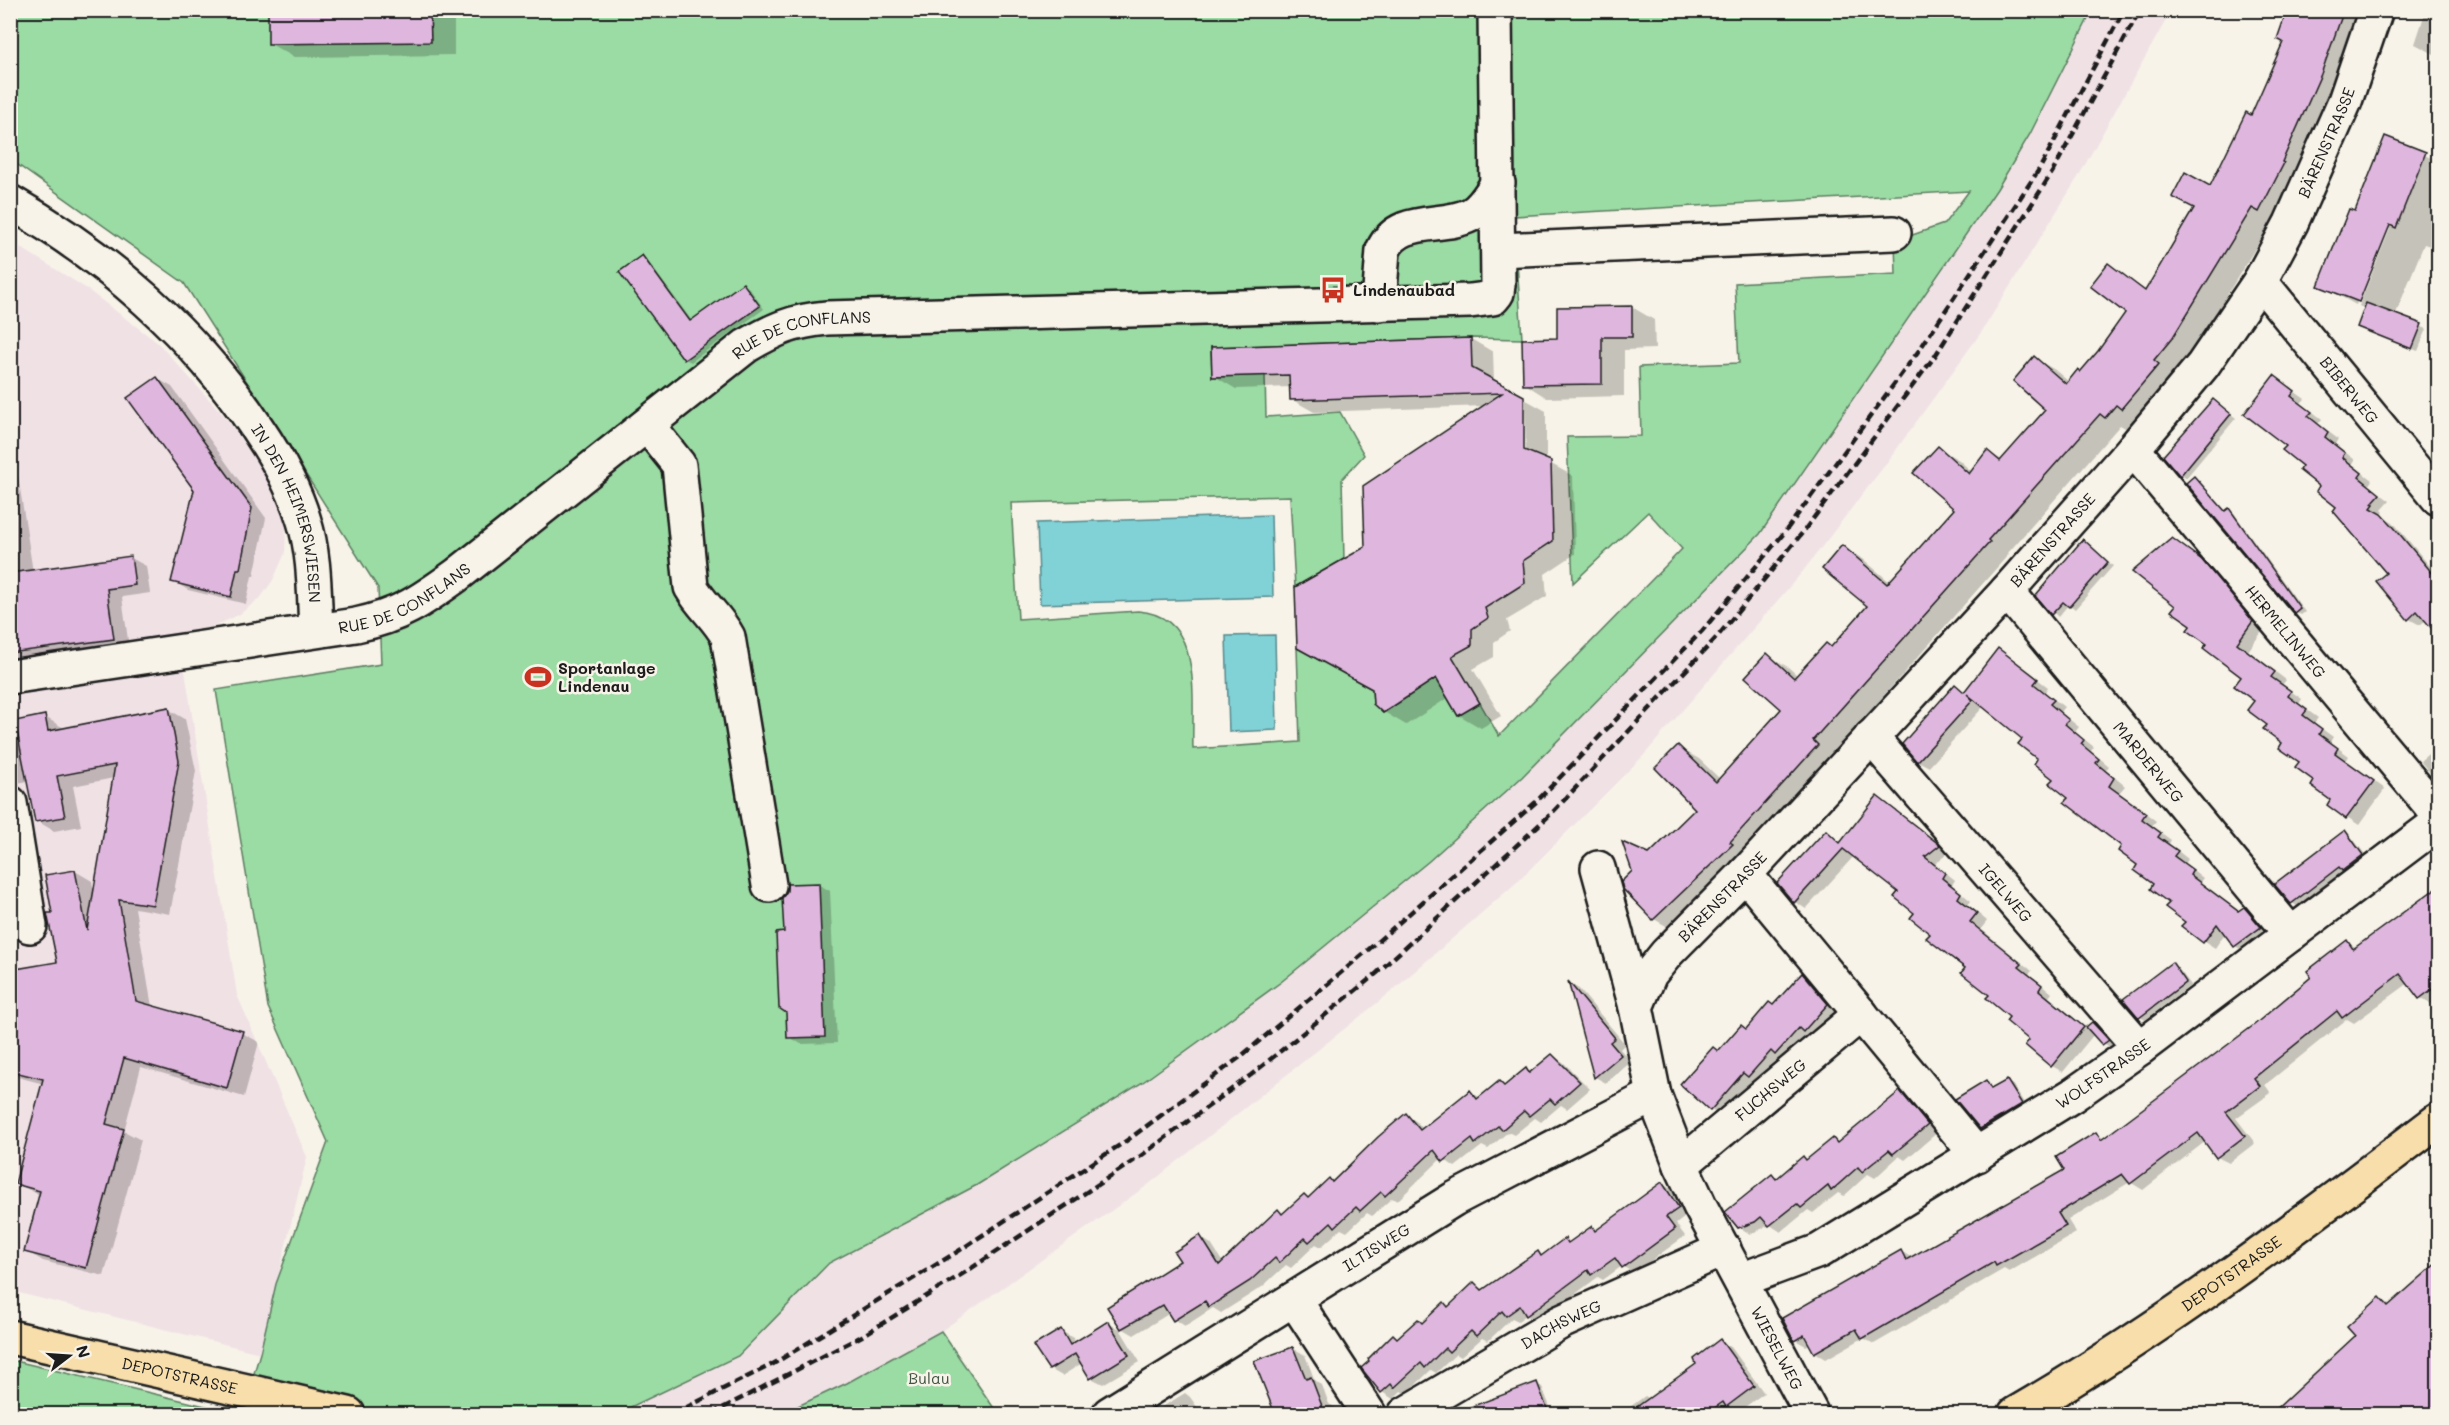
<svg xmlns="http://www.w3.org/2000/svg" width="2449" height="1425" font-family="Mali,sans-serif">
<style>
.built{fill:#f0e1e5}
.green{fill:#9bdba4;stroke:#5c7c60;stroke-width:1.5;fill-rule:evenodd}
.water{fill:#80d2d7;stroke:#58898c;stroke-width:1.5}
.shadow{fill:#0003;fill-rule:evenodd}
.building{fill:#dfb7de;stroke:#1c1c1c;stroke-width:1.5}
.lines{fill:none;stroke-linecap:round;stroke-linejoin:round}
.minor-casing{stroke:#1c1c1c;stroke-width:38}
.major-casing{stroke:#1c1c1c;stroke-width:38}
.minor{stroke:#f7f3e8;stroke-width:33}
.major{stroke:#f8deab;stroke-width:33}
.rail{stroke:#1c1c1c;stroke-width:4.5;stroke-dasharray:9 4.5;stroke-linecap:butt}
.labels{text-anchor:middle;stroke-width:5;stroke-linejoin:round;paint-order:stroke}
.street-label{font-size:16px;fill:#1c1c1c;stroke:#f7f3e8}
.poi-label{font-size:16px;font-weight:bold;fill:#1c1c1c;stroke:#f7f3e8;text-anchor:start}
.park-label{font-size:16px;fill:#425545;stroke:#f7f3e8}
</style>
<rect width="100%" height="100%" fill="#f7f3e8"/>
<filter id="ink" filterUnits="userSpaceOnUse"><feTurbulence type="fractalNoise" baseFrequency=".0167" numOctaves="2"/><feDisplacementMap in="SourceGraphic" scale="12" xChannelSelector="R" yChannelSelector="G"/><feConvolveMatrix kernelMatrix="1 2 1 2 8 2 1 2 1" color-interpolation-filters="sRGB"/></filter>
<g filter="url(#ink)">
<g class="built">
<polygon points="2092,11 2171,11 2078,177 1982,331 1885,465 1803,571 1643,756 1517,882 1392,991 1149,1184 941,1331 847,1383 781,1414 616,1414 738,1356 829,1263 977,1185 1143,1082 1281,982 1429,861 1522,777 1760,534 1997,189 2030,134"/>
<polygon points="10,241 84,287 158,343 227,419 268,479 281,508 286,527 285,553 273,580 261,597 240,614 215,626 179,634 237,995 307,1157 260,1353 11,1291"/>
</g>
<g class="green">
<path d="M10 11H2092L2030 134 1997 189 1760 534 1522 777 1429 861 1281 982 1143 1082 977 1185 829 1263 738 1356 616 1414H242L260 1353 276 1284 328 1142 268 1007 216 690 381 664 378 588 184 283 11 160ZM1969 191 1944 224 1895 241 1896 274 1735 283 1739 363 1639 367 1641 436 1567 437 1573 583 1648 512 1682 549 1499 736 1480 703 1458 716 1436 678 1383 713 1373 704 1372 689 1297 648 1300 742 1193 749C1191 702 1206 616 1138 611L1018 619 1011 503 1290 496 1295 587 1344 559 1342 479 1364 455 1340 412 1266 417 1265 375 1212 377 1211 347 1471 338 1522 339 1514 216Z"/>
<polygon points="941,1331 998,1414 781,1414 847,1383"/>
<polygon points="11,1360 239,1414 11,1414"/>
</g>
<g class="water">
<polygon points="1271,515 1273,597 1040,604 1037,523"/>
<polygon points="1275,635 1277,730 1229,732 1226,636"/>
</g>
<g class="shadow">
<polygon points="269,10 454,10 454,55 294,57 270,44"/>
<polygon points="2290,10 2369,10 2280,222 2273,219 2194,349 2174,373 2179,377 2143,420 2137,416 2127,429 2120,425 2008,553 2009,554 1833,753 1838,758 1675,931 1654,919 1625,889 1649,856 1698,809 1678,747 1699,759 1720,779 1783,709 1767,655 1788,667 1798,676 1833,648 1869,606 1842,547 1863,559 1891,583 1956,509 1938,448 1959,460 1972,472 1988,452 2002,460 2048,410 2034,358 2055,370 2069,382 2081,373 2099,352 2127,313 2108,265 2147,291 2252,117 2285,42"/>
<polygon points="2426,10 2438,10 2438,56 2415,44"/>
<polygon points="2386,138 2438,161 2438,225 2430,246 2424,244 2395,316 2427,329 2418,351 2364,330 2365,309 2359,306 2390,229 2387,229 2356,305 2320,285 2356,213"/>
<polygon points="642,257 647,260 692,321 743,285 749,288 764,309 691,362 685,359"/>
<polygon points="1632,307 1654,320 1655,349 1624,350 1624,396 1547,398 1525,384 1559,340"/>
<path d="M1471 339 1493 352 1494 382 1546 411V461L1573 476 1575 554 1545 574 1547 596 1507 620 1510 631 1494 642V657L1473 669 1501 716 1481 728 1459 715 1449 697 1406 725 1384 712 1366 548 1485 406 1314 412 1291 399V387L1236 389 1214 376 1213 348ZM1522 406H1525L1526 457H1523Z"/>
<polygon points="2274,377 2305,399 2301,403 2322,419 2318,424 2338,439 2335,444 2355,460 2352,465 2372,480 2369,485 2390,501 2382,510 2384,512 2381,515 2393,522 2438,576 2438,634 2426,620 2420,625 2409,619 2388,573 2338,506 2288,445"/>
<polygon points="158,379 172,387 266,518 254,576 252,576 246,604 188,590 173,581 196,490"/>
<polygon points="2218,404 2236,418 2186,478 2165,456"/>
<polygon points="10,424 33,572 131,558 146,566 150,593 122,597 129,647 17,663 10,659"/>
<polygon points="2194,478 2199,481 2227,512 2229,510 2234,513 2305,612 2301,615 2295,612"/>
<polygon points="2083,541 2113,566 2075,609 2069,604 2058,617 2037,596"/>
<polygon points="2184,547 2214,569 2264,629 2248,651 2286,680 2282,685 2302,699 2299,704 2318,718 2314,723 2333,737 2330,742 2349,756 2346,761 2385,789 2359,825 2329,805 2332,800 2284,743 2243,676 2209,643 2177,606"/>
<polygon points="1999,650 2048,687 2045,692 2064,707 2060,712 2079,727 2075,732 2094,747 2091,751 2109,766 2106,770 2125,786 2119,793 2156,821 2152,826 2171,840 2169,844 2188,859 2184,863 2203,878 2200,882 2239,912 2244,909 2255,915 2271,934 2246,952 2235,946 2225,933 2215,948 2204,941 2124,846 2070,798 2024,739 1984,706 1929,767 1918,761 1904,744 1956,686 1966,692"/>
<polygon points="168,709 185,719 196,771 170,914 135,908 152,1007 242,1033 259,1042 244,1097 141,1067 124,1131 141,1140 104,1276 43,1261 26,1251 40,1195 17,1184 44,1084 10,1075 10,972 59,964 54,914 75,871 92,881 94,893 114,778 73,786 81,826 54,831 37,821 29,781 10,784 10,723 45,717 62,727 63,730"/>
<polygon points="2433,750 2438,753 2438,782 2420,761"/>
<polygon points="1877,798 1949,852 1935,864 1955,880 1952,885 1971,901 1968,905 1987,921 1981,929 2032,971 2029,974 2052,993 2049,997 2086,1028 2093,1024 2098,1027 2113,1044 2109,1047 2094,1034 2063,1072 2052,1066 2027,1045 2031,1040 1900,892 1854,856 1806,909 1795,902 1779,883 1826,832 1842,843"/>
<polygon points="2345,832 2350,835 2368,858 2349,873 2344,870 2297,906 2292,903"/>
<polygon points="818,884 830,891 837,1043 801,1044 789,1037 785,934"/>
<polygon points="2438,885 2438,999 2431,1004 2420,998 2409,983 2354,1023 2347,1019 2265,1085 2271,1093 2236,1118 2255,1143 2229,1163 2217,1157 2206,1141 2143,1190 2130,1182 2068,1220 2076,1233 2009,1272 2004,1269 1874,1344 1863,1338 1826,1359 1815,1352 1810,1344 1806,1346 1795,1340 1901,1251 1912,1258 2066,1170 2096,1134 2105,1139 2254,1026 2313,977 2347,942 2357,948 2437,888 2436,887"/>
<polygon points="2172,964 2177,967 2191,985 2145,1020 2140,1017"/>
<polygon points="1802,974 1813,981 1838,1011 1815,1037 1810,1034 1787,1060 1782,1057 1760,1083 1754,1080 1722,1116 1711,1110 1719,1052 1774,1006"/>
<polygon points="1570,984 1579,989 1625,1044 1620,1049 1631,1062 1606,1083 1595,1077"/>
<polygon points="1552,1055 1563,1062 1590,1089 1567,1109 1561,1105 1541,1122 1535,1118 1514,1135 1508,1132 1488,1149 1482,1146 1455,1167 1442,1158 1397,1201 1392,1198 1372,1216 1367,1213 1347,1232 1341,1229 1321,1247 1316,1244 1291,1268 1286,1265 1262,1287 1221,1313 1213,1308 1185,1326 1174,1319 1170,1313 1134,1335 1122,1328 1109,1307 1182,1262 1200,1237 1211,1244 1223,1263 1278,1211 1284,1214 1304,1195 1309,1199 1334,1183 1406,1115 1417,1122 1423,1129 1470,1092 1481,1098 1499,1083 1506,1086 1526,1069 1532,1073"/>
<polygon points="1986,1082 1994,1089 2007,1082 2013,1085 2027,1108 1987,1131 1981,1128"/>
<polygon points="1900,1093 1912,1100 1938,1132 1905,1160 1899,1156 1875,1178 1868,1174 1844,1196 1838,1193 1813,1213 1808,1210 1781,1232 1770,1225 1750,1234 1739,1227 1772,1176 1778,1179 1803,1158 1807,1160 1833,1139 1839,1143"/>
<polygon points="1662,1184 1673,1190 1689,1214 1676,1224 1685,1236 1634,1273 1622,1266 1603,1280 1598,1277 1538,1322 1526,1315 1518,1321 1512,1318 1488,1341 1482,1338 1461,1357 1456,1354 1436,1373 1431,1370 1406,1394 1401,1391 1393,1399 1382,1392 1363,1368 1418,1320 1423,1324 1444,1304 1450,1307 1474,1284 1485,1290 1538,1252 1543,1256 1565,1240 1570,1243 1592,1228 1598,1231"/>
<polygon points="2438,1263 2438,1414 2273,1414 2357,1336 2380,1299 2391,1305"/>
<polygon points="1108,1323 1120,1329 1140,1362 1103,1384 1091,1378 1082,1363 1062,1376 1050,1369 1061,1331 1073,1338 1076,1343"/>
<polygon points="1720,1341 1731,1347 1764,1393 1738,1412 1733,1409 1725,1414 1610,1414 1618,1409 1623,1412 1645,1396 1650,1399 1698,1364"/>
<polygon points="1293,1348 1305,1355 1315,1381 1322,1385 1329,1404 1338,1409 1340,1414 1282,1414 1276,1397"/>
<polygon points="1537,1384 1542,1387 1553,1414 1480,1414 1499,1407"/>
<polygon points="1185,1393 1190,1397 1202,1414 1151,1414"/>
<polygon points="2246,1410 2255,1414 2241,1414"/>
</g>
<g class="building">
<polygon points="268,10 430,10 431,42 268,44"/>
<polygon points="2287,10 2344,10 2321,74 2282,162 2284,163 2259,212 2252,208 2173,337 2154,360 2159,364 2121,409 2116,405 2105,418 2100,414 1988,540 1990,542 1813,740 1818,745 1730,842 1733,844 1653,920 1623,889 1621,882 1632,871 1622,842 1649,854 1695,809 1655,768 1678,745 1716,782 1781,709 1745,677 1767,653 1794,678 1826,643 1831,647 1867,606 1822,569 1842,545 1887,584 1954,509 1913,473 1926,459 1938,446 1969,474 1987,450 2000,461 2045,410 2013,381 2034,356 2066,384 2078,369 2080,372 2098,351 2125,313 2090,286 2108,263 2145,291 2194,208 2172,197 2185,172 2210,186 2246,112 2251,115 2283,42 2277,39"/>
<polygon points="2385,136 2426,152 2396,228 2390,225 2359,302 2318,286 2349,209 2355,211"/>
<polygon points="642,255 690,321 743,283 760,306 684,360 619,272"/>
<polygon points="2366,303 2422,324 2412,349 2357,327"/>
<polygon points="1632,306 1632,337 1602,337 1602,384 1523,385 1522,339 1557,338 1557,307"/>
<polygon points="1471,338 1472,368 1524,396 1524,450 1551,461 1553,541 1523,561 1525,583 1485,608 1488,618 1472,629 1472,645 1452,656 1480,703 1458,716 1436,678 1383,713 1373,704 1372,689 1297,648 1295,587 1365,547 1363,486 1502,393 1290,400 1289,375 1212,377 1211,347"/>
<polygon points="2274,375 2295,391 2291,396 2312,412 2308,416 2328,432 2325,437 2345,453 2342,457 2362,473 2359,477 2380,494 2372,503 2374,504 2371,508 2382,514 2392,525 2439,581 2439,637 2417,611 2408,620 2376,581 2386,573 2333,511 2336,507 2316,491 2319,486 2299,470 2302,466 2282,450 2286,446 2244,414"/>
<polygon points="157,377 252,508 240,569 237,569 231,597 171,582 194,490 127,398"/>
<polygon points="2213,399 2231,414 2180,476 2163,456"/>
<polygon points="2194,476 2225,511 2229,508 2300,608 2294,613 2186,483"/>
<polygon points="2172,538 2202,560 2253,621 2237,643 2275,672 2271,677 2291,691 2288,696 2307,710 2303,715 2322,729 2319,734 2338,748 2335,753 2374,781 2346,819 2327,805 2330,800 2311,786 2314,781 2295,767 2299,762 2279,748 2282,743 2263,729 2267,725 2247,710 2254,701 2234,686 2241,677 2203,648 2207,644 2187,630 2191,625 2171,611 2175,606 2132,572"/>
<polygon points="2083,539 2108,562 2069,607 2063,602 2051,615 2035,596"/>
<polygon points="131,556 135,585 107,589 114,639 10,653 10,573"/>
<polygon points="1998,648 2038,679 2034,684 2054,700 2050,704 2069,720 2065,724 2084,740 2081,744 2099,759 2096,763 2114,778 2109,786 2146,813 2142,819 2161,833 2158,837 2178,851 2174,856 2193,870 2190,875 2238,911 2244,907 2261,927 2234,947 2217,924 2203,943 2181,926 2185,922 2165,907 2169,903 2150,889 2153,884 2134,870 2137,865 2118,851 2121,846 2064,802 2068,798 2049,783 2053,779 2034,764 2037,759 2018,744 2022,739 1967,694 1973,700 1917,762 1902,744 1955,684 1964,692"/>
<polygon points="169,707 179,761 153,905 119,900 136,1001 243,1031 227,1088 124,1058 106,1124 124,1129 86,1268 24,1252 40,1191 15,1184 43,1079 10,1071 10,970 57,962 47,913 52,913 45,875 75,870 87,930 115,765 57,776 65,817 35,822 15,721 45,715 48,731"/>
<polygon points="1877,796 1940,845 1925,857 1945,873 1942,878 1961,893 1958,898 1977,913 1970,922 2022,964 2019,967 2042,985 2039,990 2084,1027 2051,1067 2025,1045 2029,1040 2006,1021 2009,1017 1986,998 1989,995 1961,973 1965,968 1926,938 1930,934 1910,918 1914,913 1894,897 1898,892 1843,849 1794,903 1777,883 1826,830 1840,843"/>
<polygon points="2345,830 2363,855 2342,871 2339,867 2291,904 2274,884"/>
<polygon points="819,883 825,1037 787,1038 786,1013 779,1008 776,933 784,932 782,898 787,891 787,884"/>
<polygon points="2439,886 2439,984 2419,999 2400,974 2342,1018 2337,1011 2254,1078 2260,1086 2226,1112 2245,1136 2216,1158 2198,1133 2130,1184 2122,1174 2058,1213 2066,1226 1996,1266 1994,1262 1862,1339 1856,1329 1814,1353 1804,1335 1794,1341 1782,1318 1901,1250 1906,1260 2064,1170 2056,1157 2096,1132 2101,1140 2254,1025 2311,977 2307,971 2347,940 2353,949"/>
<polygon points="2172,962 2186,982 2139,1018 2123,999"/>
<polygon points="1802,973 1828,1004 1803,1032 1799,1028 1775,1055 1771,1051 1748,1077 1743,1073 1710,1111 1680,1084 1713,1047 1718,1051 1741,1025 1746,1029 1769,1002 1773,1005"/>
<polygon points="1568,981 1615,1038 1610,1042 1621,1055 1594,1078"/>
<polygon points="2092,1022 2109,1040 2102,1045 2086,1027"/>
<polygon points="1552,1054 1580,1082 1555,1104 1550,1099 1529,1116 1524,1111 1502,1130 1498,1126 1475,1144 1472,1139 1443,1162 1434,1150 1385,1196 1381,1192 1360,1211 1356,1207 1335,1227 1331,1222 1309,1242 1305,1238 1279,1263 1275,1258 1250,1281 1209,1307 1205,1301 1173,1321 1163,1305 1121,1329 1107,1307 1180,1261 1174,1252 1200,1235 1219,1265 1278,1209 1282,1214 1304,1194 1308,1198 1329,1178 1332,1182 1378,1137 1406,1113 1420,1130 1470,1090 1477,1099 1499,1081 1504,1086 1526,1068 1529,1073"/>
<polygon points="1986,1080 1991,1089 2007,1080 2022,1104 1980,1129 1955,1099"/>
<polygon points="1900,1091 1928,1125 1893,1154 1889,1150 1862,1172 1858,1167 1831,1191 1828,1186 1801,1208 1797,1204 1769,1226 1761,1217 1755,1222 1738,1228 1725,1212 1772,1174 1776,1179 1803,1156 1806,1160 1833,1138 1837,1143"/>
<polygon points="1662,1182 1679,1208 1666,1217 1675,1229 1622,1268 1615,1258 1591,1275 1588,1270 1526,1316 1520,1306 1506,1316 1502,1311 1476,1336 1471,1331 1449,1352 1445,1348 1425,1368 1421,1363 1394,1388 1391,1384 1381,1393 1361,1368 1369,1361 1368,1359 1393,1334 1397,1338 1418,1319 1422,1323 1444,1302 1448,1307 1474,1282 1482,1290 1538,1251 1541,1256 1565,1238 1568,1243 1592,1226 1595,1231"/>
<polygon points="2439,1261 2439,1414 2271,1414 2355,1336 2347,1327 2380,1297 2388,1306"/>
<polygon points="1108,1321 1129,1355 1090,1379 1075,1354 1049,1370 1033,1346 1061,1329 1070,1345"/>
<polygon points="1720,1339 1754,1386 1726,1407 1723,1402 1706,1414 1627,1414 1696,1364 1694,1359"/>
<polygon points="1293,1347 1306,1379 1311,1377 1325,1414 1275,1414 1254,1361"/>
<polygon points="1537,1382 1549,1414 1457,1414 1457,1412"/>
</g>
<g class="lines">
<g class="minor-casing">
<g id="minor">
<path id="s1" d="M10 202C108 258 195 334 257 428 276 456 294 487 304 521 315 556 314 593 316 629"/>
<polyline points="1498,250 1894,233"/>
<path id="s2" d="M2260 281 2438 498"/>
<path d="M1379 304 1383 250C1399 215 1442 229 1470 215 1483 209 1490 194 1498 183"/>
<path d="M647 425 679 465 691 587C702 606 718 618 728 637L769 885"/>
<path id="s3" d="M2133 449 2438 814"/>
<path id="s4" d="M2007 591 2291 934"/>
<path id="s5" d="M10 677 356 625C400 616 421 601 457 575L746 346C775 329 793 321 827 318L1470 301 1493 298 1497 293 1498 285 1495 10"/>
<path id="s6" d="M1871 737 2140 1048"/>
<polyline points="10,803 30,926"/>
<polyline points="1598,868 1636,1007"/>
<polyline points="1745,874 1977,1155"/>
<path id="s7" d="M1681 1165 1861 1014"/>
<path id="s8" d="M1741 1280 1819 1251 2073 1095 2140 1048 2438 823"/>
<polyline points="1294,1299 1369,1414"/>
<path id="s9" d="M1109 1414 1454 1199 1654 1095"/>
<path id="s10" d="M1405 1414 1561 1322 1724 1249"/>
<path id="s11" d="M1808 1414 1811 1413 1700 1206 1681 1165 1654 1095 1636 1007 1650 974 1667 953 1745 874 2007 591 2133 449 2203 365 2260 281 2291 223 2345 101 2376 10"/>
</g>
</g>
<g class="major-casing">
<g id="major">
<path id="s12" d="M10 1337 348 1414"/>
<path id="s13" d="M2015 1414C2164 1328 2302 1224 2438 1120"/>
</g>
</g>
<use href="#minor" class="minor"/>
<use href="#major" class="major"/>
<g class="rail">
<polyline points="673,1414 773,1364 957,1252 1129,1139 1239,1058 1368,950 1536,802 1702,631 1784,533 1920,349 2040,168 2124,10"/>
<polyline points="711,1414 862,1336 967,1271 1138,1158 1251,1075 1377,973 1552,813 1717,637 1803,532 1935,356 2053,171 2140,10"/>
</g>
</g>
</g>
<defs>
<g id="bus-bare" transform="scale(2.07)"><path d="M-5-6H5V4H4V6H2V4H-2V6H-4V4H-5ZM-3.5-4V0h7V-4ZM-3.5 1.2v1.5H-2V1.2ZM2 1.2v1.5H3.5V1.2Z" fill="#c8321e" stroke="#f7f3e8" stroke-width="2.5" paint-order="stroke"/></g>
<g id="stadium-bare" transform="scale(2.07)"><path d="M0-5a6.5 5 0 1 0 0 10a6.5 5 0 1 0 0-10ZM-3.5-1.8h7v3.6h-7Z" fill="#c8321e" stroke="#f7f3e8" stroke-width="2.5" paint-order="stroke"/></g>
</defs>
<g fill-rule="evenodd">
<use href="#bus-bare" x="1333" y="290"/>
<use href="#stadium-bare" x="538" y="677"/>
</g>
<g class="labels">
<g class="street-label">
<text dy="6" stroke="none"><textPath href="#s11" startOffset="1562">BÄRENSTRASSE</textPath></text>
<text dy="6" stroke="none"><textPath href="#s5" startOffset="890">RUE DE CONFLANS</textPath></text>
<text dy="6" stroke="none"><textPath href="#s2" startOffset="141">BIBERWEG</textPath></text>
<text dy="6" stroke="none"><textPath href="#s1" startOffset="430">IN DEN HEIMERSWIESEN</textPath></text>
<text dy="6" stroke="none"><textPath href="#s11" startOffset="1076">BÄRENSTRASSE</textPath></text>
<text dy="6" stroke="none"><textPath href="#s5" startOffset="405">RUE DE CONFLANS</textPath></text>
<text dy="6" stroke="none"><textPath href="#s3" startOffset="238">HERMELINWEG</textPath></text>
<text dy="6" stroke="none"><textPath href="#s4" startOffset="222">MARDERWEG</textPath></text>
<text dy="6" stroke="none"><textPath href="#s6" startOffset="206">IGELWEG</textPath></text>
<text dy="6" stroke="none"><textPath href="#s11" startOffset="590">BÄRENSTRASSE</textPath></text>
<text dy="6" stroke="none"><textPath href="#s8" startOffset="418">WOLFSTRASSE</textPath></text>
<text dy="6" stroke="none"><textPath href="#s7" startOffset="117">FUCHSWEG</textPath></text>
<text dy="6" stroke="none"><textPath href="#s9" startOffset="315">ILTISWEG</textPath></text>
<text dy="6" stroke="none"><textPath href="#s13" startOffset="258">DEPOTSTRASSE</textPath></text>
<text dy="6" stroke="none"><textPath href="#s10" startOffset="180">DACHSWEG</textPath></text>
<text transform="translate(1777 1348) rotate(62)" y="6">WIESELWEG</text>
<text dy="6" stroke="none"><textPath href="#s12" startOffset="174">DEPOTSTRASSE</textPath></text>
</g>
<g class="poi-label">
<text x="1353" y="296">Lindenaubad</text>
<text x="558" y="674">Sportanlage<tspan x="558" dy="18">Lindenau</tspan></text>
</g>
<g class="park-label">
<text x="929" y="1384">Bulau</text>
</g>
</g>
<rect width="2449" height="1425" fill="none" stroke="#f7f3e8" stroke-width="36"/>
<rect x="18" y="18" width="2413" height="1389" fill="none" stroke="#1c1c1c" stroke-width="2" filter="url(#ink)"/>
<g transform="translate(69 1356) rotate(73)" stroke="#f7f3e8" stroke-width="4.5" paint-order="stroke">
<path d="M0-4.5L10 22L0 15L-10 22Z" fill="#1c1c1c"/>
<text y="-9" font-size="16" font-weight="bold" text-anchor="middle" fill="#1c1c1c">N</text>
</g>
</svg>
